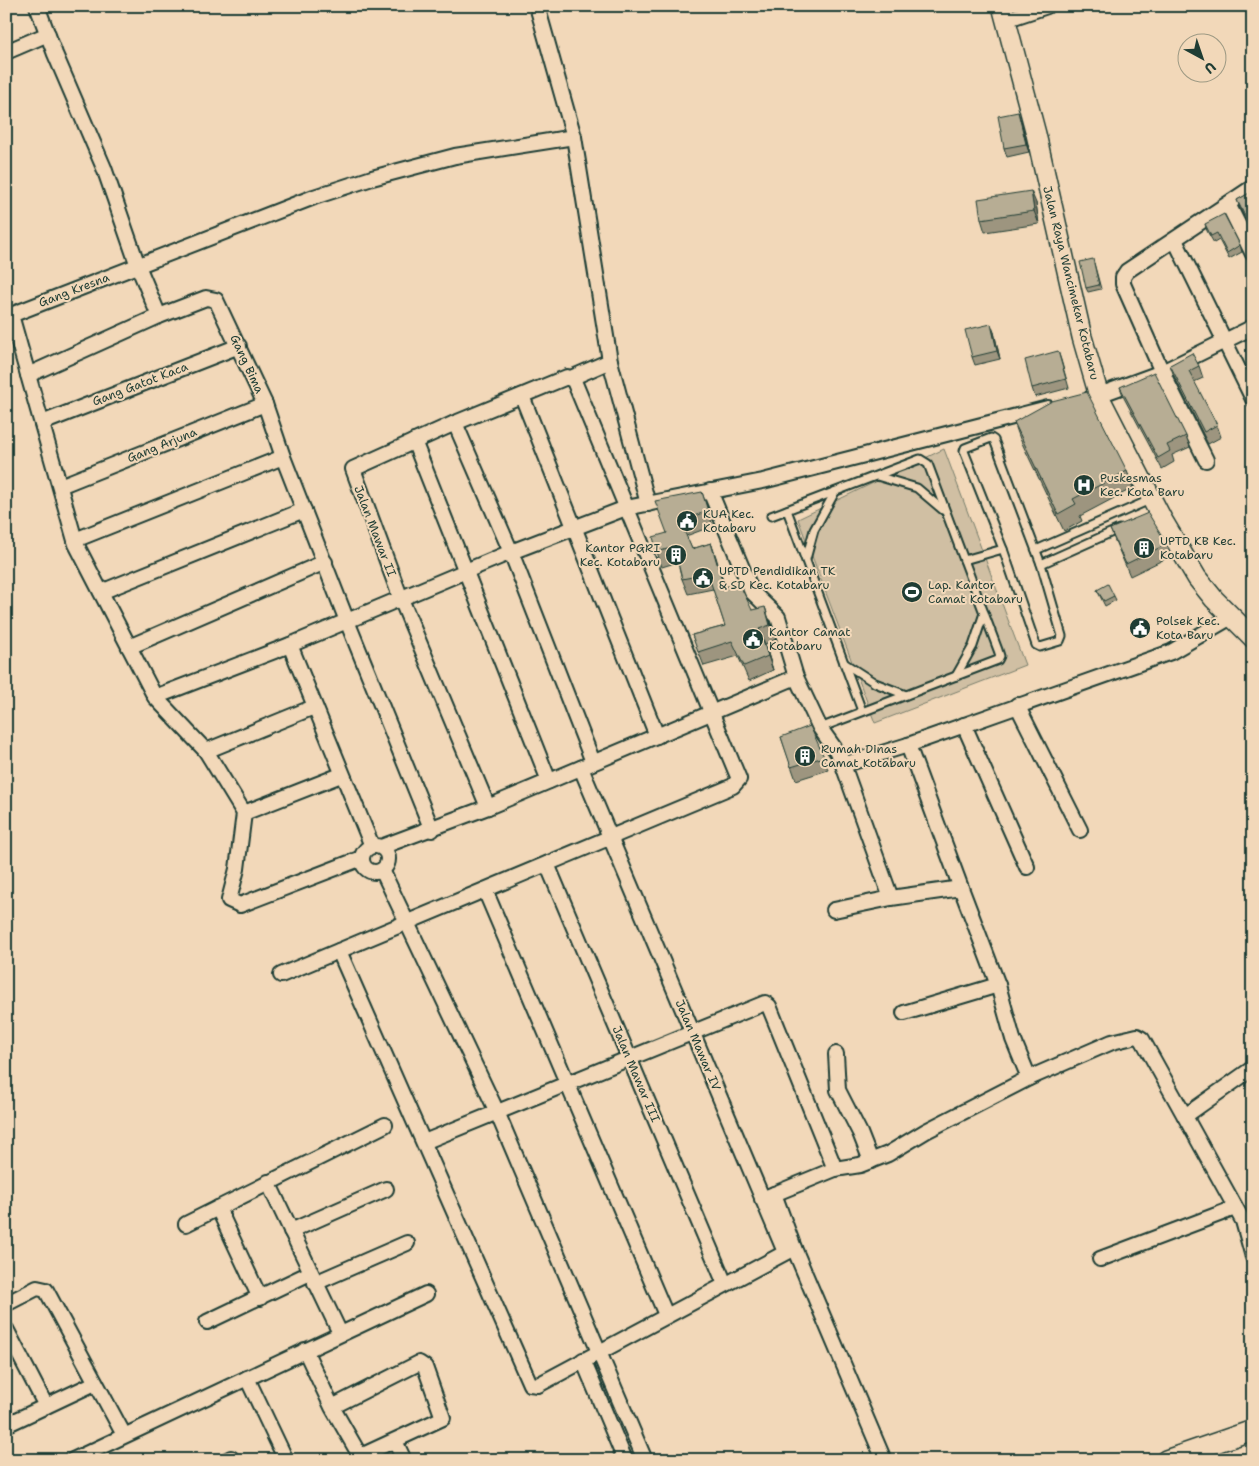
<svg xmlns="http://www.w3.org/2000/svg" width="1259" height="1466" font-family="'Shantell Sans',sans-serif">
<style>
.green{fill:#d0bfa3;stroke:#787e6c}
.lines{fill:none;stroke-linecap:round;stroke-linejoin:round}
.lane-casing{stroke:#1f3d34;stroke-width:11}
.street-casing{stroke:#1f3d34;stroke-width:18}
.secondary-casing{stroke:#1f3d34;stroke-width:22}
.lane{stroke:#f2d8b9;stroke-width:7}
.street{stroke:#f2d8b9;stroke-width:14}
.secondary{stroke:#f2d8b9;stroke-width:19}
.wall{fill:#9d957f;stroke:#1f3d34}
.shaded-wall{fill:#807968;stroke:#1f3d34}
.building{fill:#b7ad94;stroke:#1f3d34}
.labels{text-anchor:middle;stroke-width:4;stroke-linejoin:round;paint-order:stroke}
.street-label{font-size:12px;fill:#1f3d34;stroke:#f2d8b9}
.poi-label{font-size:12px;fill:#1f3d34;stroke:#f2d8b9;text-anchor:start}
</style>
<rect width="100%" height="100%" fill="#f2d8b9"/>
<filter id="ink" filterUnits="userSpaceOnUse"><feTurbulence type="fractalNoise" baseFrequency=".02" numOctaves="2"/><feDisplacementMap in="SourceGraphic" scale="10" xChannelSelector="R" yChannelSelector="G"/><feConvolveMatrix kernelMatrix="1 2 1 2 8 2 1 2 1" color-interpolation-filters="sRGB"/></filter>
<g filter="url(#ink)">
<polygon class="green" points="944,449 1025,665 875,723 798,519"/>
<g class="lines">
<g class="lane-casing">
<g id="lane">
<polygon points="991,438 994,440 1041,564 1062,636 1060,641 1040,647 1036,645 1003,549 964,451 965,448"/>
<polyline points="877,476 917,488 943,510"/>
<polyline points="787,510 862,711"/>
<polyline points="771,516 920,459 928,464 964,560"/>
<polyline points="1036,550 1152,499"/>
<polyline points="806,559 814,530 835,492"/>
<polyline points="1041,564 1119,529"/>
<polyline points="844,663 875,683 906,695"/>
<polyline points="956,676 973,646 984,613"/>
<polyline points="820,728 998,660 1000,656 998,650 964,560 1003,549"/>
</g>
</g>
<g class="street-casing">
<g id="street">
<polyline points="37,6 55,54 104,168 138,266 159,316"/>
<polyline points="537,6 574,137 610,361 571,378"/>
<polyline points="1005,20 1047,6"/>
<polyline points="6,52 48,34"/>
<polyline points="1228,204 1253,254"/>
<polyline points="1175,240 1253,399"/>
<polyline points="610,361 648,504"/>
<polyline points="28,375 159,316 206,298 216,300 265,404 283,457 347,621 432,830"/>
<polyline points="522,396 657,736"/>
<polyline points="1091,398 1162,372 1253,327"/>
<polyline points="42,423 239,346"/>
<polyline points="455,423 511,552 593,762"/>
<polyline points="414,441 549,781"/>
<polyline points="1206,460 1162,372 1123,284 1123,277 1127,271 1253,187"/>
<polyline points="60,486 265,404"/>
<polyline points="710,491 752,592 778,617 796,677 820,728 845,763"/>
<polyline points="75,540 283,457"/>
<polyline points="101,592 304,510"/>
<polyline points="290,645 372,846"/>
<polyline points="129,647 325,562"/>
<polyline points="155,697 290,645 511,552 626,508 763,481 1048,408"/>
<polyline points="1017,705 1080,830"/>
<polyline points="964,725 1027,867"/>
<polyline points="908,745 961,888"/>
<polyline points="206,751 314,707"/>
<polyline points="581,768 785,1252"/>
<polyline points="244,813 341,775"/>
<circle cx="375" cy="859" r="13"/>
<polyline points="381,847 488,807 796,677"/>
<polyline points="362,858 240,905 229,900 237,869 244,813 206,751 155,697 76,544 11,315 314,197 372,178 455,156 574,137"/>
<polyline points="547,864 725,1284"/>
<polyline points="382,870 497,1112 645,1460"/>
<polyline points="485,890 666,1315"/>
<polyline points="834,910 891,898"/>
<polyline points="339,951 530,1384 538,1385 794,1248"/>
<polyline points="281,975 733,786 739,779 574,381 567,377 455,423 353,469 401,599 488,807"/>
<polyline points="904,1013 998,985"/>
<polyline points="836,1054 838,1090 860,1133 871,1161"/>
<polyline points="1029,1078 1013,1039 998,985 961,888 891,898 843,765 908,745 1171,652 1233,616"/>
<polyline points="1185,1116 1253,1068"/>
<polyline points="424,1142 765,1003 769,1006 835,1169"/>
<polyline points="268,1182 340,1333"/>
<polyline points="774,1194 794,1248 884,1460"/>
<polyline points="762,1199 835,1169 860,1165 888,1154 926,1131 1029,1078 1112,1042 1137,1036 1142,1039 1243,1221 1253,1257"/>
<polyline points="218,1208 260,1298"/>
<polyline points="186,1224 385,1125"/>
<polyline points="291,1231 386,1189"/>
<polyline points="1100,1259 1235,1208"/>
<polyline points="315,1283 407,1243"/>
<polyline points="6,1304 37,1288 46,1290 124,1435"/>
<polyline points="207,1322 310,1273"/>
<polyline points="6,1329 46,1406"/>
<polyline points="305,1350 332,1407 359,1454 363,1455 443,1418 425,1367 419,1363 332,1407"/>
<polyline points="583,1360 625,1460"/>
<polyline points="247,1378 286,1460"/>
<polyline points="6,1425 95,1383"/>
<polyline points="395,1441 404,1460"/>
<polyline points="73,1460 426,1294"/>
<polyline points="227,1460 231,1458"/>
</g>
</g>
<g class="secondary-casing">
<g id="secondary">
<polyline points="1002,6 1036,134 1082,337 1099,396 1162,519 1197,578 1214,599 1253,638"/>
<polyline points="1166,1460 1253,1430"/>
</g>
</g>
<use href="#lane" class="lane"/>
<use href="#street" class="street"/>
<use href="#secondary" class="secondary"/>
</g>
<g class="wall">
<polygon points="1021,121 1029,152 1007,157 1004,148"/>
<polygon points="1253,191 1253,228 1250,229 1240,208 1237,200"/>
<polygon points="1036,203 1039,224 985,232 981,219"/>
<polygon points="1205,224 1240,245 1242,252 1229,259 1219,240 1214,243 1207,231"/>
<polygon points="1094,263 1101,289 1088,292 1086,288"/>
<polygon points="994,332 1000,359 975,365 972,357"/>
<polygon points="1058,351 1061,360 1069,388 1035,397 1032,388"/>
<polygon points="1170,365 1199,366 1203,378 1194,382 1217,425 1221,437 1208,444 1174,376"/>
<polygon points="1120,387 1186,436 1190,447 1172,455 1174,462 1162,469 1124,398"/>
<polygon points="1014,422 1127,471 1133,488 1080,516 1082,521 1064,531 1020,439"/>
<polygon points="702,492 713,526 686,536 692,549 711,543 725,587 752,610 770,622 776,639 765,644 773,670 749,681 738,656 704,666 692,635 725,626 713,589 688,594 682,579 678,562 662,567 657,552 667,533"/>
<polygon points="1110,529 1167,544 1171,556 1130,576 1115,541"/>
<polygon points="1097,590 1114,596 1116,600 1105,606"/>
<polygon points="781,737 824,757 828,770 796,780"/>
</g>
<g class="shaded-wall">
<polygon points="1018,112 1021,121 1029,152 1026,144"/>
<polygon points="1031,191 1036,203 1039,224 1034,211"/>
<polygon points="991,324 994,332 1000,359 997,351"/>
<polygon points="711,543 716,557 729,602 724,587"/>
<polygon points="765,607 770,622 776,639 770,625"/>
<polygon points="759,629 765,644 773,670 768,656"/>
</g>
<g class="building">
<polygon points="1018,112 1026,144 1004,148 998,116"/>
<polygon points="1031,191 1034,211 981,219 978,199"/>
<polygon points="1253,191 1253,218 1247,220 1237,200"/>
<polygon points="1224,214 1240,245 1227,253 1217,233 1211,236 1205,224"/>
<polygon points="1093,259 1099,285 1086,288 1080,262"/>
<polygon points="991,324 997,351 972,357 965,330"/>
<polygon points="1058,351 1066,379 1032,388 1025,360"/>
<polygon points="1192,353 1199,366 1189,371 1217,425 1204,432 1170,365"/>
<polygon points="1154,372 1186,436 1167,445 1170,451 1158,458 1120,387"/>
<polygon points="1087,392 1127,471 1073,499 1076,504 1058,514 1014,422 1052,401"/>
<polygon points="702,492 708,511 680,521 692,549 711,543 724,587 739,583 752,610 765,607 770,625 759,629 768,656 744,666 732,641 698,652 692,635 725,626 708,574 682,579 674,547 657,552 653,537 667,533 655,501"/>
<polygon points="1148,513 1167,544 1126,564 1110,529"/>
<polygon points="1108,584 1114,596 1104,601 1097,590"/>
<polygon points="810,726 824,757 791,767 781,737"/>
</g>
</g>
<defs>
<g id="hospital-disc" transform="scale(1.125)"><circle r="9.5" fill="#1f3d34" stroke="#f2d8b9"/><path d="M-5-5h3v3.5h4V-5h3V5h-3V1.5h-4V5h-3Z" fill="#fff"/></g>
<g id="civic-disc" transform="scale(1.125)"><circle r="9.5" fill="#1f3d34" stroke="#f2d8b9"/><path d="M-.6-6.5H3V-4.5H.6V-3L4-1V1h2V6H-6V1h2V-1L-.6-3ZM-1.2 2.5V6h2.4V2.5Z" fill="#fff"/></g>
<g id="building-disc" transform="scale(1.125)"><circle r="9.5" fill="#1f3d34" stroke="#f2d8b9"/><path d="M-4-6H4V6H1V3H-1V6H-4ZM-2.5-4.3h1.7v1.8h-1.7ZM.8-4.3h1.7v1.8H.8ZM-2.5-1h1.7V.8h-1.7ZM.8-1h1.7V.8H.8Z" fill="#fff"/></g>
<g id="stadium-disc" transform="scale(1.125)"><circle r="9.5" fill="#1f3d34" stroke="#f2d8b9"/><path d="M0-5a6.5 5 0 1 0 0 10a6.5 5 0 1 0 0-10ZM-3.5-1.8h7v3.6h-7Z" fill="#fff"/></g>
</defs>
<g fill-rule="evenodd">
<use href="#hospital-disc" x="1084" y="485"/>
<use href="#civic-disc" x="687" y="521"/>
<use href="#building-disc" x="1144" y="548"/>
<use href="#building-disc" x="676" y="555"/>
<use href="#civic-disc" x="703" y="578"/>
<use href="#stadium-disc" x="912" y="592"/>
<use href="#civic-disc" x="1140" y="628"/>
<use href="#civic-disc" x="753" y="639"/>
<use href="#building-disc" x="805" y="756"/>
</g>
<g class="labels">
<g class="street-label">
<text transform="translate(1071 283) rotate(76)" y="4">Jalan Raya Wancimekar Kotabaru</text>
<text transform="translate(74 290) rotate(-21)" y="4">Gang Kresna</text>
<text transform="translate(247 364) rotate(65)" y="4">Gang Bima</text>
<text transform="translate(140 384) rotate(-21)" y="4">Gang Gatot Kaca</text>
<text transform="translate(162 445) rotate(-22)" y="4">Gang Arjuna</text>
<text transform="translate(375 531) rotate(69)" y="4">Jalan Mawar II</text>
<text transform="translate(698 1045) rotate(67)" y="4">Jalan Mawar IV</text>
<text transform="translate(636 1074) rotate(67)" y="4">Jalan Mawar III</text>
</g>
<g class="poi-label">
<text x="1100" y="482">Puskesmas<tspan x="1100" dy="14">Kec. Kota Baru</tspan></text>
<text x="703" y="518">KUA Kec.<tspan x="703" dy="14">Kotabaru</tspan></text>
<text x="1160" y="545">UPTD KB Kec.<tspan x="1160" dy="14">Kotabaru</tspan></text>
<text x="660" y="552" text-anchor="end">Kantor PGRI<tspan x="660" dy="14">Kec. Kotabaru</tspan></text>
<text x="719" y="575">UPTD Pendidikan TK<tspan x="719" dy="14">&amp; SD Kec. Kotabaru</tspan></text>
<text x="928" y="589">Lap. Kantor<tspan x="928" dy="14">Camat Kotabaru</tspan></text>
<text x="1156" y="625">Polsek Kec.<tspan x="1156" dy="14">Kota Baru</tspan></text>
<text x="769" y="636">Kantor Camat<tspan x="769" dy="14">Kotabaru</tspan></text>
<text x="821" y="753">Rumah Dinas<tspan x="821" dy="14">Camat Kotabaru</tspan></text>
</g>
</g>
<rect width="1259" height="1466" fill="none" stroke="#f2d8b9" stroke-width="25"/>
<rect x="12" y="12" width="1234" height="1441" fill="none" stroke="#1f3d34" stroke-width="2" filter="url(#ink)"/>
<g transform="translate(1202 58) rotate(140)"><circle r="24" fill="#f2d8b9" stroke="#9e9a84"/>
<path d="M0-4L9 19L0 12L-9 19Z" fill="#1f3d34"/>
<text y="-8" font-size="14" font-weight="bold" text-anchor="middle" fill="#1f3d34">U</text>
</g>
</svg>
